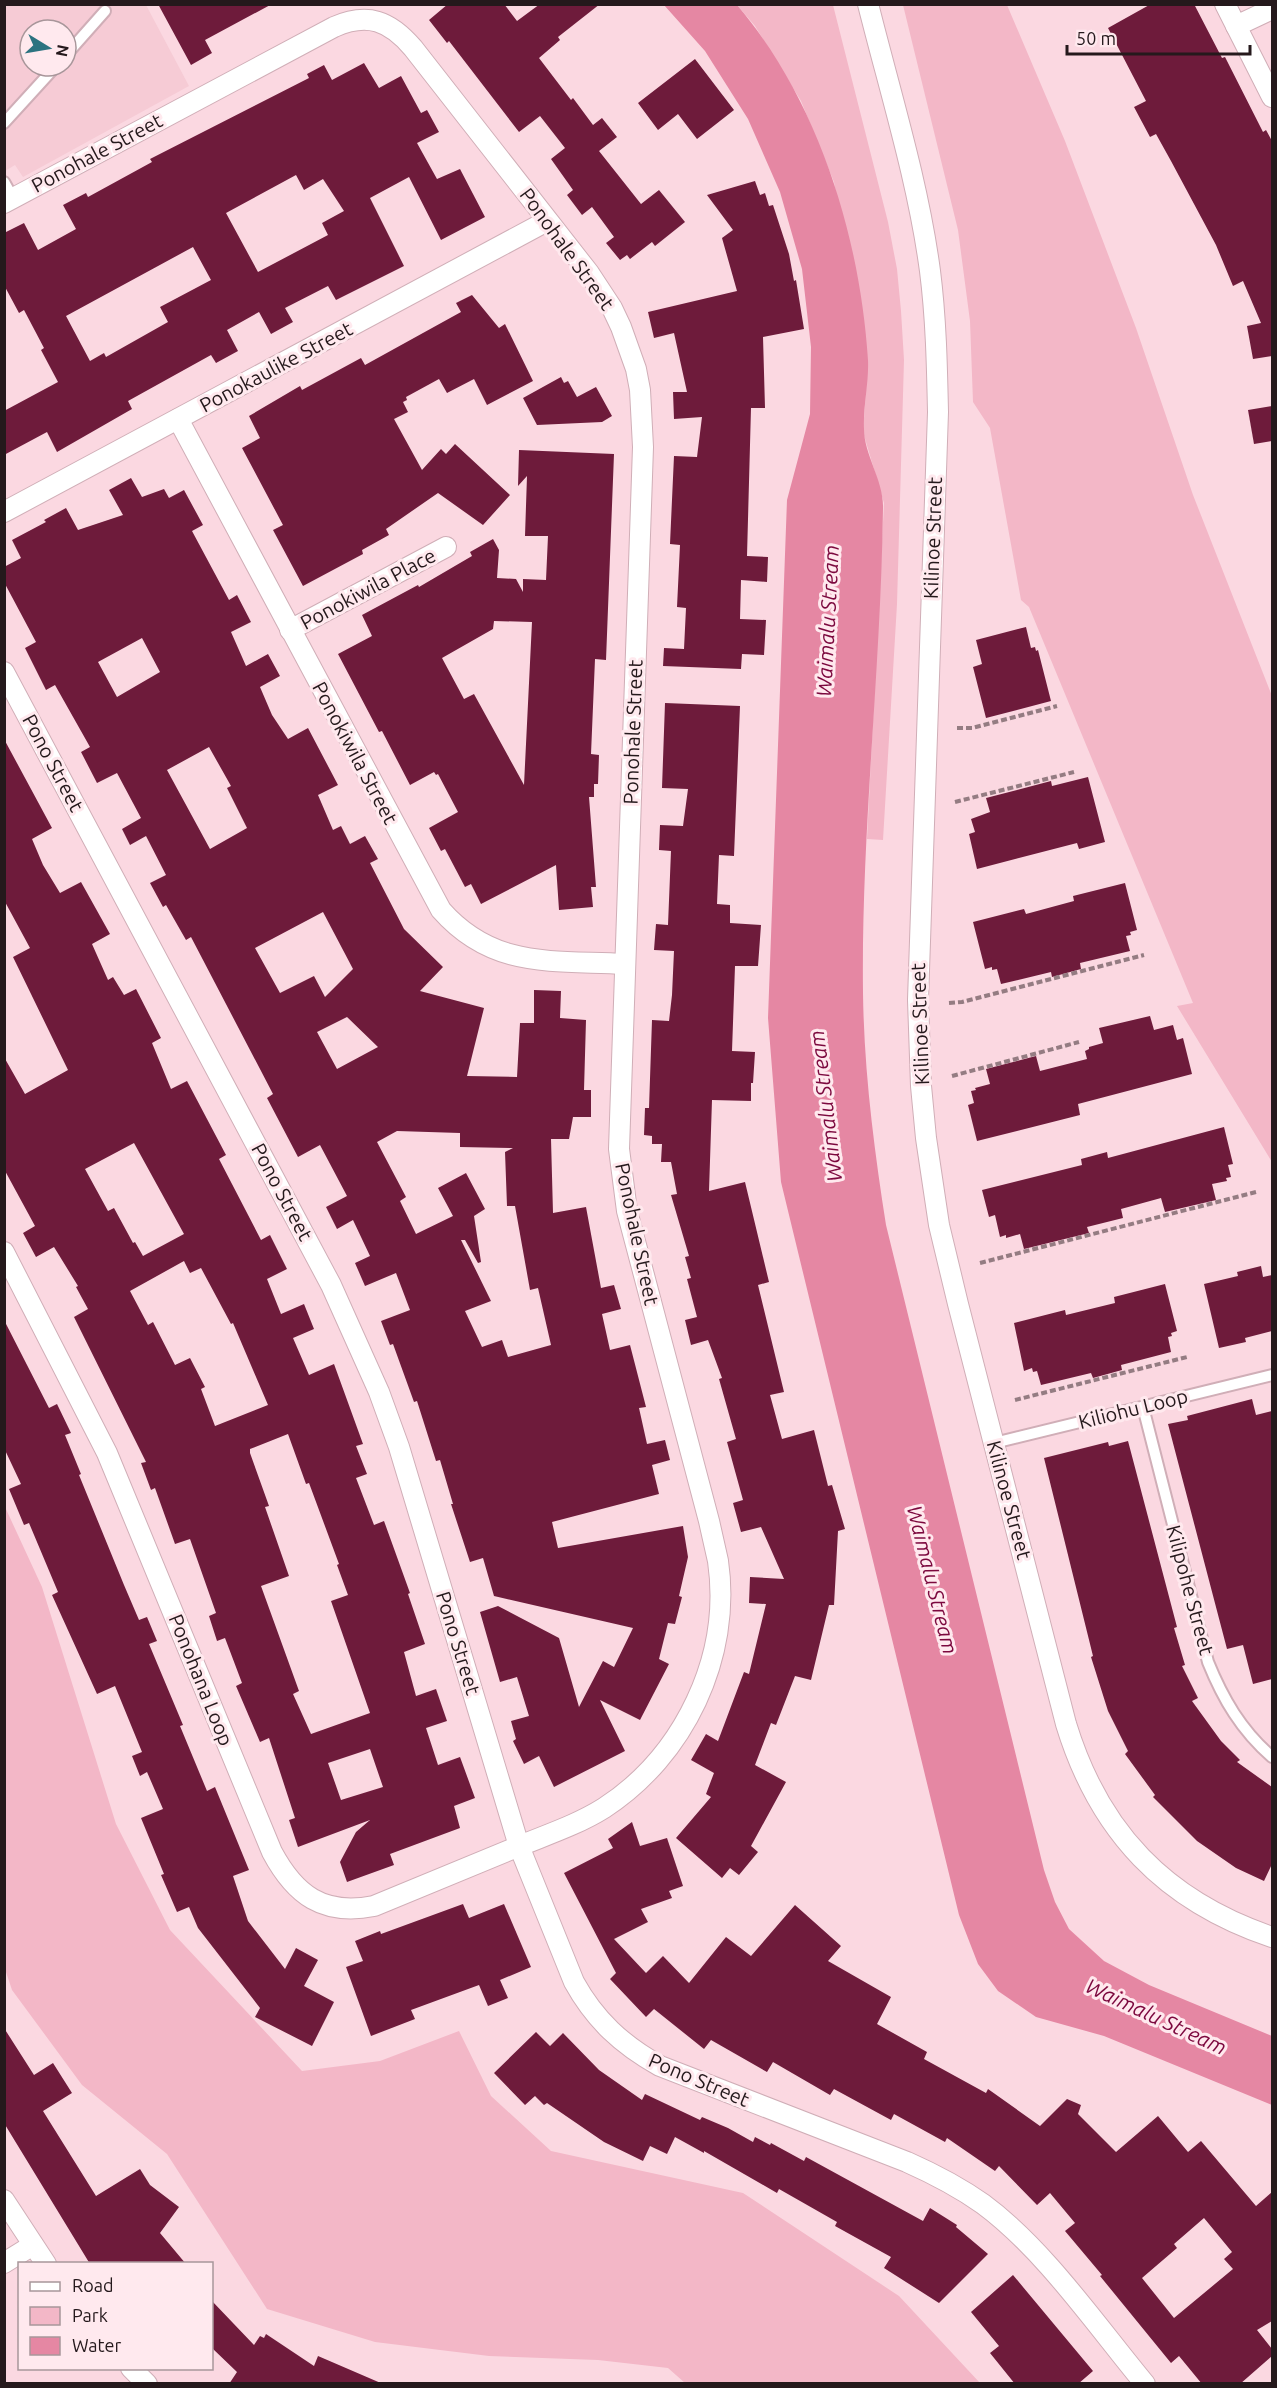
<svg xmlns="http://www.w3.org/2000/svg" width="1277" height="2388" font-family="Ubuntu,sans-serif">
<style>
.built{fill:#f6cbd5;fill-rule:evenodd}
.green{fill:#f3b7c7}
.water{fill:#e587a3}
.building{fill:#6e1b3b;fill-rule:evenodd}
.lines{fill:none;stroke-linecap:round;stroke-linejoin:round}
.lane-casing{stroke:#d0aeb7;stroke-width:14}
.street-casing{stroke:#d0aeb7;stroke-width:22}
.path{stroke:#947c82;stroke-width:4;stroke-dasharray:6 3;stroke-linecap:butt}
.lane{stroke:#fff;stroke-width:10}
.street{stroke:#fff;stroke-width:20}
.labels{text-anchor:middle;stroke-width:6;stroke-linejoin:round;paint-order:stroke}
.street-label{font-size:20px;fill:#25191c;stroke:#ffe9ee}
.water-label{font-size:21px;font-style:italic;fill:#7c083e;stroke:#ffe9ee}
</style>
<rect width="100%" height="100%" fill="#fbd8e1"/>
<path class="built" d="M5 5H146L189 86 23 177 15 165 5 171ZM30 30H66V66H30Z"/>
<g class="green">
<polygon points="737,5 833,5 888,222 897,269 901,311 904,360 897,604 883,840 867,839 884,503 863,432 868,362 834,182 801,101 755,26"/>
<polygon points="903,5 1007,5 1065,141 1136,328 1193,495 1272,696 1272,1162 1177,1006 1193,1003 1029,607 1021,600 990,428 973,402 970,321 958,230"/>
<polygon points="5,1507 42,1587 116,1824 170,1930 302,2071 380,2061 459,2031 491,2096 551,2151 743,2193 899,2296 980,2383 685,2383 668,2368 598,2360 489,2356 375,2342 267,2309 167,2154 82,2085 12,1990 5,1969"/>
</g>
<path class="water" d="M664 5H737C818 100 860 236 868 360 869 383 863 406 864 429 864 455 884 481 883 508 881 670 861 831 863 993 864 1071 874 1148 886 1225L1044 1870 1055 1902 1069 1929 1104 1961 1149 1985 1272 2036V2105L1104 2036 1036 2017 998 1991 978 1964 959 1915 781 1182 768 1018 787 500 810 414 811 347 802 269 780 192 748 119 705 51Z"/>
<g class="building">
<polygon points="158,4 272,4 205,40 212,53 191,65"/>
<polygon points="448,4 504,4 517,21 540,4 600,4 558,37 560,40 539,58 571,100 573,98 593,125 602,118 617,137 599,151 641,204 659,190 685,222 655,246 652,242 630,259 627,255 620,260 606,243 614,237 592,207 582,215 567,195 573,190 551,159 565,148 540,116 519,132 449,41 447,43 429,20"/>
<polygon points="1151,4 1194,4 1222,58 1225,57 1263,132 1266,130 1272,141 1272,356 1253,359 1247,326 1261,323 1243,281 1233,286 1216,245 1171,161 1156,134 1150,137 1134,107 1146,101 1108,28"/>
<polygon points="695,59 734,110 697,139 678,114 658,130 638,103"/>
<path d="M364 63 379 88 401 76 421 113 427 110 439 132 417 143 437 179 460 169 485 217 441 240 409 177 370 198 404 266 336 300 328 286 285 308 293 322 271 334 259 312 227 330 238 351 216 363 211 355 128 401 132 409 57 452 47 432 4 455V411L58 382 41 350 44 348 24 310 19 313 4 285V233L24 223 38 250 76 229 63 205 86 193 88 197 152 162 150 159 309 78 307 74 324 65 332 80ZM296 175 304 190 323 179 344 211 322 223 328 235 258 272 226 213ZM193 247 211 280 160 307 168 322 106 357 104 353 90 361 66 316Z"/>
<polygon points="755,181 760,195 765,193 769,206 773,205 789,254 794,281 796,280 804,329 763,337 765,408 751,408 747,556 768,557 767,582 741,580 740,619 766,620 764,655 742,654 741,669 663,666 664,648 684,649 686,608 677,607 680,545 670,544 674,456 697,457 702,417 674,419 673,392 687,392 674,333 654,338 648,312 737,291 722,238 733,230 707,195"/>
<polygon points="472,295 499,328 505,324 533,381 487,405 474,379 447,393 439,379 406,397 407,400 403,402 408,412 394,419 422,470 441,449 446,454 455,444 510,495 483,525 438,493 386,529 389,535 362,550 363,554 303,586 273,530 283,525 242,448 260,438 249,416 300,386 302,390 361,358 365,365 461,312 456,303"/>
<polygon points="561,377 564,383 568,381 577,397 596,387 612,416 602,422 537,425 523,398"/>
<polygon points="1272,406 1272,441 1254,444 1248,410"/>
<path d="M519 450 614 454 606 660 595 659 591 754 599 755 598 784H594V797H589L596 887H591L593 907 559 910 556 865 481 904 471 884 465 887 445 849 441 851 429 828 458 812 438 774 436 775 434 772 410 785 382 731 379 732 338 654 372 636 362 615 418 585 419 587 472 556 470 552 493 539 499 550 497 578 516 579 523 592V579L546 580 548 536H525L527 476 518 486ZM494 621 532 622 524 785 474 694 464 699 442 658 493 629Z"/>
<path d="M131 478 142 497 164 489 169 498 184 490 203 525 192 531 229 600 237 595 251 622 231 632 246 666 268 654 280 676 260 687 272 715 288 739 308 728 338 785 318 795 333 830 341 826 350 844 365 836 378 859 370 863 404 929 443 967 420 991 484 1008 467 1076 517 1077 520 1023H534V990L561 991 560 1018 586 1020 584 1090H591V1117H573L569 1139H551L553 1213 586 1207 601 1288 614 1285 621 1309 602 1314 610 1350 630 1345 646 1407 639 1408 647 1444 665 1440 670 1460 652 1465 659 1494 552 1522 558 1548 683 1526 688 1557 679 1596 682 1597 675 1624 668 1623 659 1659 669 1664 640 1720 600 1700 625 1751 554 1787 539 1756 524 1764 513 1741 516 1739 511 1721 529 1716 517 1677 500 1682 480 1612 498 1606 559 1638 579 1707 603 1661 614 1667 633 1628 494 1596 483 1558 470 1562 451 1504H453L440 1460 436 1461 417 1401 414 1402 393 1344 390 1345 381 1321 410 1310 396 1273 365 1286 355 1263 370 1256 353 1220 337 1229 326 1207 347 1196 320 1145 298 1157 267 1098 273 1094 191 937 186 940 166 905 163 907 150 883 166 875 146 836 130 845 122 829 141 818 117 773 97 783 81 752 90 747 55 685 46 690 25 648 36 642 4 582V567L21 558 12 540 46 522 44 520 66 508 78 530 123 515 109 490ZM142 638 160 672 117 697 98 662ZM209 747 231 786 227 788 247 828 210 849 167 770ZM323 912 353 969 325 997 314 976 280 993 255 948ZM347 1017 378 1047 337 1069 317 1032ZM397 1131 460 1133V1147L513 1148 505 1152 507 1206H515L530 1290 538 1288 551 1345 508 1357 502 1340 482 1347 465 1311 491 1301 461 1240H465L478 1263 481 1262 474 1216 485 1209 466 1173 438 1188 453 1216 416 1234 400 1201 406 1197 377 1142Z"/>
<polygon points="1026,627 1031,648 1035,647 1036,651 1038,650 1051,701 986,718 973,667 982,664 976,640"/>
<polygon points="665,703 740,706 734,856 719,855 717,904 730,905 730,923 761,925 758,966 735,966 732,1051 755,1052 753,1083 751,1083 751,1101 712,1100 709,1191 745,1182 769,1282 758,1285 784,1392 770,1395 782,1439 814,1430 828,1486 832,1485 845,1529 838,1531 834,1605 829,1605 811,1680 795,1676 776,1725 771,1723 755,1765 786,1782 751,1846 758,1852 739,1875 730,1868 722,1878 676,1838 711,1797 706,1794 714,1773 691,1760 706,1734 718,1741 744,1672 749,1674 766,1604 749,1603 750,1577 784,1579 761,1527 741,1532 733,1503 743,1500 727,1442 736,1439 719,1379 722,1378 708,1340 691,1345 685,1320 697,1317 687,1279 691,1278 685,1257 689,1256 671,1195 677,1194 671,1162 661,1162 662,1144 652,1144 652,1136 644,1135 645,1108 649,1108 652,1020 669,1021 672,995 674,951 654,950 656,924 668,925 671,851 659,850 660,825 683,826 688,789 662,788"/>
<path d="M4 739 52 828 32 839 43 865 60 893 81 882 110 934 92 944 108 980 113 977 124 995 136 989 161 1038 152 1043 171 1089 187 1081 226 1155 219 1159 261 1240 270 1235 287 1269 267 1279 281 1314 304 1304 314 1329 293 1338 309 1375 334 1364 363 1444 356 1446 367 1474 356 1478 374 1525 384 1521 410 1593 408 1594 425 1644 404 1652 416 1696 436 1689 447 1721 426 1728 438 1765 460 1757 475 1798 454 1806 460 1828 390 1854 394 1865 347 1882 340 1862 356 1832 370 1820 298 1847 289 1820 295 1818 269 1738 260 1742 236 1686 242 1683 225 1638 217 1641 209 1616 216 1613 190 1539 175 1544 155 1488 151 1490 141 1463 146 1462 74 1317 88 1309 76 1287 78 1286 54 1247 36 1257 23 1233 35 1226 4 1169V1057L25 1094 68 1070 13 957 30 948 4 900ZM134 1143 184 1234 143 1256 135 1242 133 1243 114 1208 108 1211 85 1169ZM184 1261 190 1273 201 1268 231 1324 233 1323 268 1405 215 1426 201 1389 205 1387 190 1358 175 1365 153 1322 148 1325 130 1291ZM288 1434 306 1484 309 1483 339 1564 337 1565 348 1595 331 1601 370 1713 311 1734 293 1694 299 1691 261 1586 289 1576 265 1507 269 1506 250 1453V1449ZM370 1749 383 1787 341 1800 328 1763Z"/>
<polygon points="1088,777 1105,842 1079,849 1077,843 977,869 969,834 975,832 971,819 990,812 986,798 1051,781 1052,786"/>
<polygon points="1125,883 1137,930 1130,932 1131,935 1126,936 1130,951 1080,963 1081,969 1052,977 1051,972 1001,984 997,969 992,970 992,967 985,969 973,922 1024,909 1026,914 1074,901 1073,896"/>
<polygon points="1150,1016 1154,1030 1173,1025 1177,1040 1183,1038 1192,1074 1078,1104 1080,1115 977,1141 968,1105 974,1103 971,1091 976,1090 975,1088 990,1084 986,1069 1036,1056 1040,1071 1087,1059 1085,1051 1089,1049 1089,1047 1103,1043 1099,1028"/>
<polygon points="1224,1127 1233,1164 1228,1165 1231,1177 1226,1178 1227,1181 1212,1184 1216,1200 1165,1212 1161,1198 1121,1209 1123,1218 1087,1227 1089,1233 1024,1249 1020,1234 1006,1238 1006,1235 1000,1237 995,1215 989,1217 982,1190 1082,1165 1081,1159 1107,1152 1108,1158"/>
<polygon points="1261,1266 1263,1277 1272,1275 1272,1331 1245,1338 1246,1342 1219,1348 1204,1284 1238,1276 1237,1272"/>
<polygon points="1165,1284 1177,1331 1171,1333 1172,1336 1168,1337 1171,1352 1121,1365 1122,1370 1093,1378 1091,1373 1041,1385 1037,1371 1033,1372 1032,1368 1024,1371 1014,1323 1065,1310 1066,1315 1115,1303 1114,1297"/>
<polygon points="4,1320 49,1408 57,1404 71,1433 65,1435 81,1474 79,1475 124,1585 139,1620 147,1617 157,1641 149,1644 183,1725 180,1726 207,1791 215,1787 249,1870 233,1876 248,1921 285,1969 296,1948 318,1960 304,1986 334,2002 312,2046 255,2017 260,2008 198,1928 189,1907 177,1912 161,1875 164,1874 141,1818 163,1809 147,1772 140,1776 132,1756 142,1752 115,1686 97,1694 52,1595 58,1592 29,1523 24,1525 9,1489 21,1484 4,1448"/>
<polygon points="1252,1399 1256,1415 1272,1411 1272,1679 1253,1684 1243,1645 1227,1649 1168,1424 1188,1420 1187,1416"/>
<polygon points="1128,1441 1177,1627 1174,1628 1185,1665 1182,1666 1198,1698 1192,1701 1221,1741 1240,1760 1237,1762 1272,1787 1272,1864 1264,1881 1236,1868 1197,1841 1153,1797 1155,1795 1125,1754 1128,1751 1108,1711 1091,1657 1093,1656 1044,1458 1108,1442 1109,1446"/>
<path d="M632 1822 640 1846 667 1838 683 1886 669 1891 672 1898 641 1909 648 1922 614 1939 646 1973 663 1956 689 1983 726 1937 751 1956 795 1905 841 1946 828 1961 891 1997 877 2024 927 2052 924 2059 986 2093 988 2089 1040 2126 1067 2099 1081 2105 1078 2114 1116 2152 1158 2116 1188 2152 1201 2141 1256 2206 1272 2192V2321L1257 2330 1272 2349V2356L1240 2384H1202L1179 2356 1171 2363 1100 2276 1102 2275 1065 2231 1075 2223 1050 2193 1037 2205 999 2166 995 2171 947 2138 945 2142 894 2114 891 2120 834 2089 830 2095 773 2062 767 2072 711 2040 704 2049 654 2009 646 2017 610 1979 616 1973 564 1873 613 1848 608 1839ZM1204 2218 1232 2252 1224 2259 1233 2269 1174 2318 1142 2278 1177 2248 1174 2244Z"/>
<polygon points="463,1904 469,1918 504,1904 531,1967 500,1980 508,1998 488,2006 479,1985 411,2010 415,2019 371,2036 346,1967 363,1961 355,1941 380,1931 381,1934"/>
<polygon points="4,2028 34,2075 53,2063 72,2093 43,2111 96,2196 140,2169 150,2185 179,2207 160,2233 186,2264 90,2264 4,2123"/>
<polygon points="536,2032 550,2046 563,2033 599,2070 642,2100 645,2094 700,2120 702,2117 728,2128 753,2142 755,2137 770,2145 771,2143 804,2161 806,2157 923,2221 930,2208 957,2225 956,2227 988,2254 939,2303 884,2268 891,2257 835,2226 837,2222 779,2189 777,2193 704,2151 704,2153 675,2137 667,2154 650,2146 643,2161 604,2142 547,2103 544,2105 535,2096 525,2105 494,2073"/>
<polygon points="1013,2275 1093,2371 1078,2384 1015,2384 990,2353 999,2346 971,2312"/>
<polygon points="212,2301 254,2345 260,2336 264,2338 266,2334 314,2366 318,2356 383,2384 229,2384 237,2372 212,2348"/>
</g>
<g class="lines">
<g class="lane-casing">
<g id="lane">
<polyline points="66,55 105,11"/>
<polyline points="4,123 56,66"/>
<polyline points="4,182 13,198"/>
<path d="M1143 1407 1208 1662C1223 1699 1241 1730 1272 1757"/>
<polyline points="994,1443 1272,1375"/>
</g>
</g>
<g class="street-casing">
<g id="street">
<path d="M868 4C890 92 918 181 930 271 936 318 937 365 938 412L918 1000 921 1086 926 1138 939 1225 958 1304 1066 1724C1099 1832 1165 1901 1272 1937"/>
<polyline points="1225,4 1272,97"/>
<polyline points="1236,26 1272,9"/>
<path d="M4 203 334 27C368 12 390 21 413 48L589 273 612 308 621 327 636 369 640 390 643 447 619 1149 627 1211 709 1521C712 1534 715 1548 718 1561 732 1657 684 1756 604 1808 577 1825 546 1835 517 1847 469 1867 421 1887 374 1906 323 1916 295 1895 272 1852L107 1453 4 1252"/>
<path d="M178 419 441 910C493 969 552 960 624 964"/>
<polyline points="4,512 547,221"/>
<polyline points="290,630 446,547"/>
<path d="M4 672 331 1285 379 1392 399 1447 519 1846 574 1982C595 2020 622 2045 660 2066L907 2162C934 2174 959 2187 983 2204 1044 2249 1096 2325 1145 2384"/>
<polyline points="4,2200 46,2264"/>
<polyline points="4,2263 33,2245"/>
<polyline points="131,2368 147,2384"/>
</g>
</g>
<g class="path">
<polyline points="957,728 972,728 1057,706"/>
<polyline points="955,802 1074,772"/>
<polyline points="949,1003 962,1002 1144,955"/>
<polyline points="952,1076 1079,1042"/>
<polyline points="980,1263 1256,1192"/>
<polyline points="1015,1400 1187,1357"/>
</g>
<use href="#lane" class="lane"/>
<use href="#street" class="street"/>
</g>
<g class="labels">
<g class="street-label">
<text transform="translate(97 153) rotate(-28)" y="7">Ponohale Street</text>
<text transform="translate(567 249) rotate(54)" y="7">Ponohale Street</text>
<text transform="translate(276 367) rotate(-28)" y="7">Ponokaulike Street</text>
<text transform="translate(933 538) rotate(-88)" y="7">Kilinoe Street</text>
<text transform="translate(368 589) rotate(-28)" y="7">Ponokiwila Place</text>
<text transform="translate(633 732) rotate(-88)" y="7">Ponohale Street</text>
<text transform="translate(355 753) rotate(62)" y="7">Ponokiwila Street</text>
<text transform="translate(53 763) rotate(62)" y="7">Pono Street</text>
<text transform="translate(920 1024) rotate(-92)" y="7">Kilinoe Street</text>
<text transform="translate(282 1192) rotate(62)" y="7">Pono Street</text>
<text transform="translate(637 1234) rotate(78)" y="7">Ponohale Street</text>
<text transform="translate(1133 1409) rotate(-14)" y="7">Kiliohu Loop</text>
<text transform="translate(1009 1500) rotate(75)" y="7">Kilinoe Street</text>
<text transform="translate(1190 1590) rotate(75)" y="7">Kilipohe Street</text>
<text transform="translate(458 1643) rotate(73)" y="7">Pono Street</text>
<text transform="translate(201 1680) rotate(68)" y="7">Ponohana Loop</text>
<text transform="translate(699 2080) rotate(23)" y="7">Pono Street</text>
</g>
<g class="water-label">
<text transform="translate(828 621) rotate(-87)" y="7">Waimalu Stream</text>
<text transform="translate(826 1106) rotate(-97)" y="7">Waimalu Stream</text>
<text transform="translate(932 1580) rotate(76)" y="7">Waimalu Stream</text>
<text transform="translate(1156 2017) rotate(25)" y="7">Waimalu Stream</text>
</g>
</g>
<rect width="1277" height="2388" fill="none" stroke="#25191c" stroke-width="12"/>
<rect x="18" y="2262" width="195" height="108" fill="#ffe9ee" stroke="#a8969a" stroke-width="1.5"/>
<rect x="30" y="2282" width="30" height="9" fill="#ffffff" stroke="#a8969a" stroke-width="1.5"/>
<text x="72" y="2292" font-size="18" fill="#25191c">Road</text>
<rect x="30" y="2307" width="30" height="18" fill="#f3b7c7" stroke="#a8969a" stroke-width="1.5"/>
<text x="72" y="2322" font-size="18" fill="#25191c">Park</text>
<rect x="30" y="2337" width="30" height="18" fill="#e587a3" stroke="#a8969a" stroke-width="1.5"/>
<text x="72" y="2352" font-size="18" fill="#25191c">Water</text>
<g transform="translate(48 48) rotate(101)"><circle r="28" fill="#ffe9ee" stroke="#a8969a" stroke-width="1.5"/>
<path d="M0-4.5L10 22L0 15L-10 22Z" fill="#2c7380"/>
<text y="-9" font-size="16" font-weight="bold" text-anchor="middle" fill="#25191c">N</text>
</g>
<path d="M1067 45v9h183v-9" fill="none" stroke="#25191c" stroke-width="3"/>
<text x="1076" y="45" font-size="18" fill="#25191c" stroke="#ffe9ee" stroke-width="4.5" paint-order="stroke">50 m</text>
</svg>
